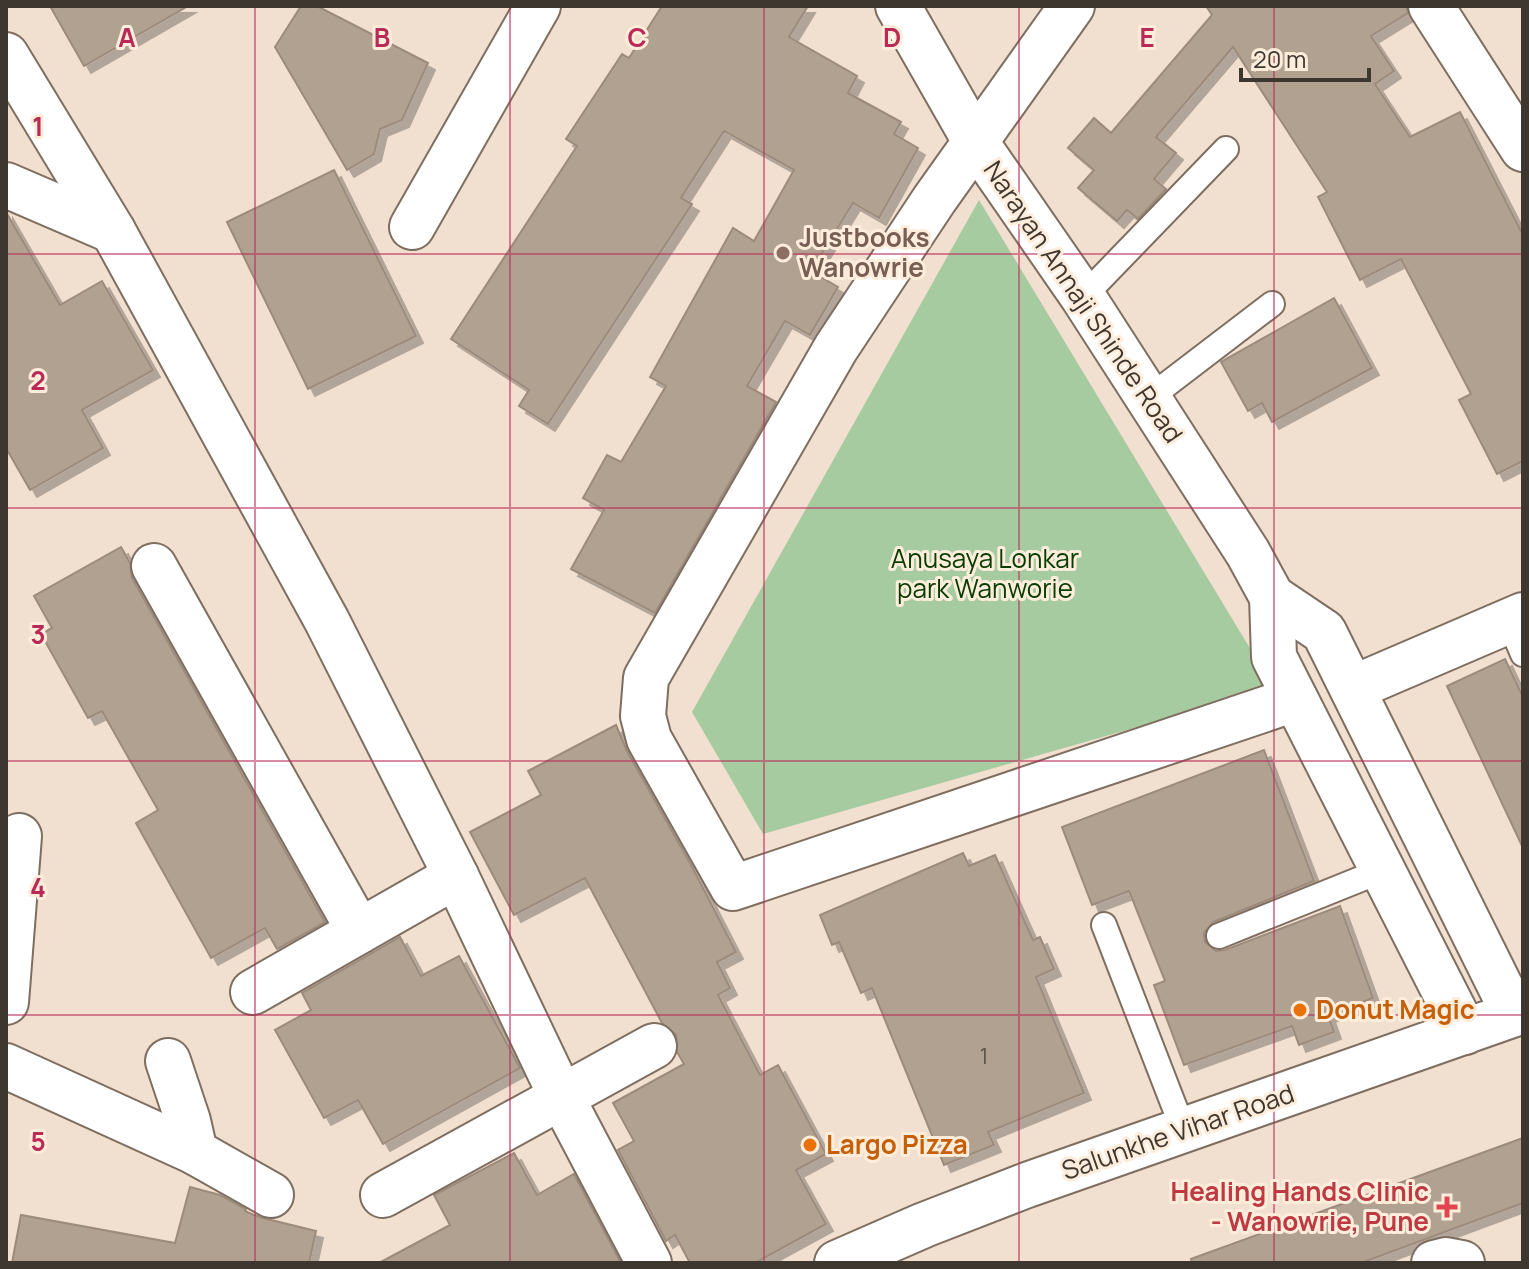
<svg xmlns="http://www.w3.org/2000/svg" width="1529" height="1269" font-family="Manrope,sans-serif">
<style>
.green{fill:#a7cba1}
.building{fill:#b1a191;stroke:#9c8b7c;stroke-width:2;filter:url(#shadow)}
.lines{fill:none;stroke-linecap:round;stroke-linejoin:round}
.lane-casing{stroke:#7e6e60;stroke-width:28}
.street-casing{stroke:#7e6e60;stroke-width:48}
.secondary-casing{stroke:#7e6e60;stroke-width:48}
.lane{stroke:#fff;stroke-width:24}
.street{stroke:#fff;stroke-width:44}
.secondary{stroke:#fff;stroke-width:44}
.grid{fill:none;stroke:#b92a57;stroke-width:2;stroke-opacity:0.55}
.education-dot{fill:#8d6e63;stroke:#ffeddc;stroke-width:3}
.food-dot{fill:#e8710a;stroke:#ffeddc;stroke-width:3}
.health-dot{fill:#e0444e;stroke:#ffeddc;stroke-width:3}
.labels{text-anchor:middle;stroke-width:6;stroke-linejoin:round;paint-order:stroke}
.number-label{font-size:22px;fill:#5b5248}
.education-label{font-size:26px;font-weight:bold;fill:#785e54;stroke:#ffeddc;text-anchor:start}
.street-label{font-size:26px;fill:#3e3730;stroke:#ffeddc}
.park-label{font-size:26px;fill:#073d00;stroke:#ffeddc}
.food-label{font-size:26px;font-weight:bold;fill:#c56008;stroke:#ffeddc;text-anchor:start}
.health-label{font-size:26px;font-weight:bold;fill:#be3a42;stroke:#ffeddc;text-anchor:end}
.grid-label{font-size:26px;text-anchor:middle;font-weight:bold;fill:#b92a57;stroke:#ffeddc;stroke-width:6;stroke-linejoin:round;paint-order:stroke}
</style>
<defs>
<filter id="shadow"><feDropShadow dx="7" dy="7" stdDeviation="0" flood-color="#0004"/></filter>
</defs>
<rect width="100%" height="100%" fill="#f1dfcf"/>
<polygon class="green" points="979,200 1274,688 763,834 692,712"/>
<g class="building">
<polygon points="50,6 188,6 84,66"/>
<polygon points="301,6 317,6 428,63 402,120 380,129 374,154 347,170 275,47"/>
<polygon points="662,6 808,6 789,37 857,76 848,93 901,122 894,134 918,148 879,218 853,203 811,271 838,287 810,335 785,321 747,386 776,402 655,613 571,569 604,510 583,498 607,455 621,462 666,386 650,377 733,228 754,241 794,170 724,131 681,198 692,204 548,424 519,406 529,390 451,339 577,146 566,139 622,54 629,58"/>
<polygon points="1206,6 1406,6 1408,13 1371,36 1394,71 1375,84 1410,137 1460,112 1523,235 1523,461 1497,474 1459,400 1471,394 1401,259 1360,280 1318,197 1327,192 1233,47 1156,137 1176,153 1154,179 1166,189 1138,219 1127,210 1117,221 1078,188 1094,170 1068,148 1094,118 1111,133 1212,15"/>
<polygon points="334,170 416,336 308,389 227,222"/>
<polygon points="6,212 60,305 102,281 153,370 82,410 103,448 30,490 6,448"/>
<polygon points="1334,298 1372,368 1272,422 1262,403 1248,411 1221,362"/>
<polygon points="121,547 130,563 132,578 325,922 277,949 265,928 211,958 136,823 158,810 102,711 88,718 41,634 52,628 34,596"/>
<polygon points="1505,659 1523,697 1523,848 1447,686"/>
<polygon points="616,725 627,751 690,863 736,952 717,962 730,988 718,995 760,1075 778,1065 826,1154 796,1170 826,1224 755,1263 690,1263 675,1235 666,1241 618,1150 634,1141 613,1103 684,1064 677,1052 676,1035 662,1023 585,878 514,915 470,832 541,795 528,771"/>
<polygon points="1264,750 1314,881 1213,922 1204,933 1205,942 1216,951 1225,950 1340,906 1373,998 1328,1015 1334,1032 1299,1045 1292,1026 1184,1065 1154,985 1165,981 1129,891 1092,905 1062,827"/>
<polygon points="963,853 969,866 995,855 1033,940 1040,937 1054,969 1036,977 1084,1093 988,1132 994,1145 944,1165 872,988 861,993 839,942 832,945 820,915"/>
<polygon points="400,937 421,976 459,956 520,1068 383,1144 358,1100 324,1118 275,1030 311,1010 302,993"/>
<polygon points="1523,1138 1523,1203 1361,1263 1192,1263 1191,1259"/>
<polygon points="514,1153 537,1195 574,1174 621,1263 379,1263 450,1225 434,1195"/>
<polygon points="190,1187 220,1195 246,1209 245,1211 259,1217 316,1231 309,1263 12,1263 21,1215 175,1243"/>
</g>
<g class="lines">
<g class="lane-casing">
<g id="lane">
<polyline points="1083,297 1226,149"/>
<polyline points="1149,398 1272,304"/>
<polyline points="1509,621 1523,654"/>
<polyline points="1104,925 1183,1129"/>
<polyline points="1219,936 1383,870"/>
</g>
</g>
<g class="street-casing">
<g id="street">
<polyline points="898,6 975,141 1083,297 1248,553 1272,597 1274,657 1465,1032"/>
<polyline points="1072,6 934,200 836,348 646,678 643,716 649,739 733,888 1295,699"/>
<polyline points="1431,6 1523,149"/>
<polyline points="6,55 113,231 327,621 456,876 561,1096 649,1263"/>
<polyline points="6,185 113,231"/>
<polyline points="412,227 538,6"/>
<polyline points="154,566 359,931"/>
<polyline points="1272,597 1324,632 1514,1014"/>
<polyline points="1353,688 1523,615"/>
<polyline points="253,992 456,876"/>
<polyline points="6,1002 19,836"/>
<polyline points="168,1061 188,1121 195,1152 271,1195"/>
<polyline points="6,1066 195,1152"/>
<polyline points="383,1195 654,1046"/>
<polyline points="1434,1263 1446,1260 1462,1263"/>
</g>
</g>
<g class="secondary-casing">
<polyline id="secondary" points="837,1263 924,1225 1027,1185 1523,1011"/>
</g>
<use href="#lane" class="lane"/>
<use href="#street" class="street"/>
<use href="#secondary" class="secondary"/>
</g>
<path class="grid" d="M255 6V1263M510 6V1263M764 6V1263M1019 6V1263M1274 6V1263M6 254H1523M6 508H1523M6 761H1523M6 1015H1523"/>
<circle class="education-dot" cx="783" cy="253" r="8"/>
<g class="food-dot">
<circle cx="1300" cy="1010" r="8"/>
<circle cx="810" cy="1145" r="8"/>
</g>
<path class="health-dot" d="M1443 1195h8v8h8v8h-8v8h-8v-8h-8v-8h8z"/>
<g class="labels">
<g class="number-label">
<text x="984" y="1064">1</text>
</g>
<g class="education-label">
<text x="799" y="247">Justbooks<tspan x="799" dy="30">Wanowrie</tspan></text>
</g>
<g class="street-label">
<text transform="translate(1083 302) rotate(56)" y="9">Narayan Annaji Shinde Road</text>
<text transform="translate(1178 1132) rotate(-19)" y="9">Salunkhe Vihar Road</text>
</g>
<g class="park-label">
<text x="985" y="568">Anusaya Lonkar<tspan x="985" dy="30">park Wanworie</tspan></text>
</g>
<g class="food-label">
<text x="1316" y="1019">Donut Magic</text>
<text x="826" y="1154">Largo Pizza</text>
</g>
<g class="health-label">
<text x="1429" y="1201">Healing Hands Clinic<tspan x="1429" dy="30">- Wanowrie, Pune</tspan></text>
</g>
</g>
<g class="grid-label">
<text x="127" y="47">A</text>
<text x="382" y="47">B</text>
<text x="637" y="47">C</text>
<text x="892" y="47">D</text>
<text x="1147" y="47">E</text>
<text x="38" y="136">1</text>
<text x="38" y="390">2</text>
<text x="38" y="644">3</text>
<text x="38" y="897">4</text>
<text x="38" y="1151">5</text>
</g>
<rect width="1529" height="1269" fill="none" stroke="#3e3730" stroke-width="16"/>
<path d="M1241 68v12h128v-12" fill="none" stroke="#3e3730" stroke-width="4"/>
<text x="1253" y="68" font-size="24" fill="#3e3730" stroke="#ffeddc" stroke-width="6" paint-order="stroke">20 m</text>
</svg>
